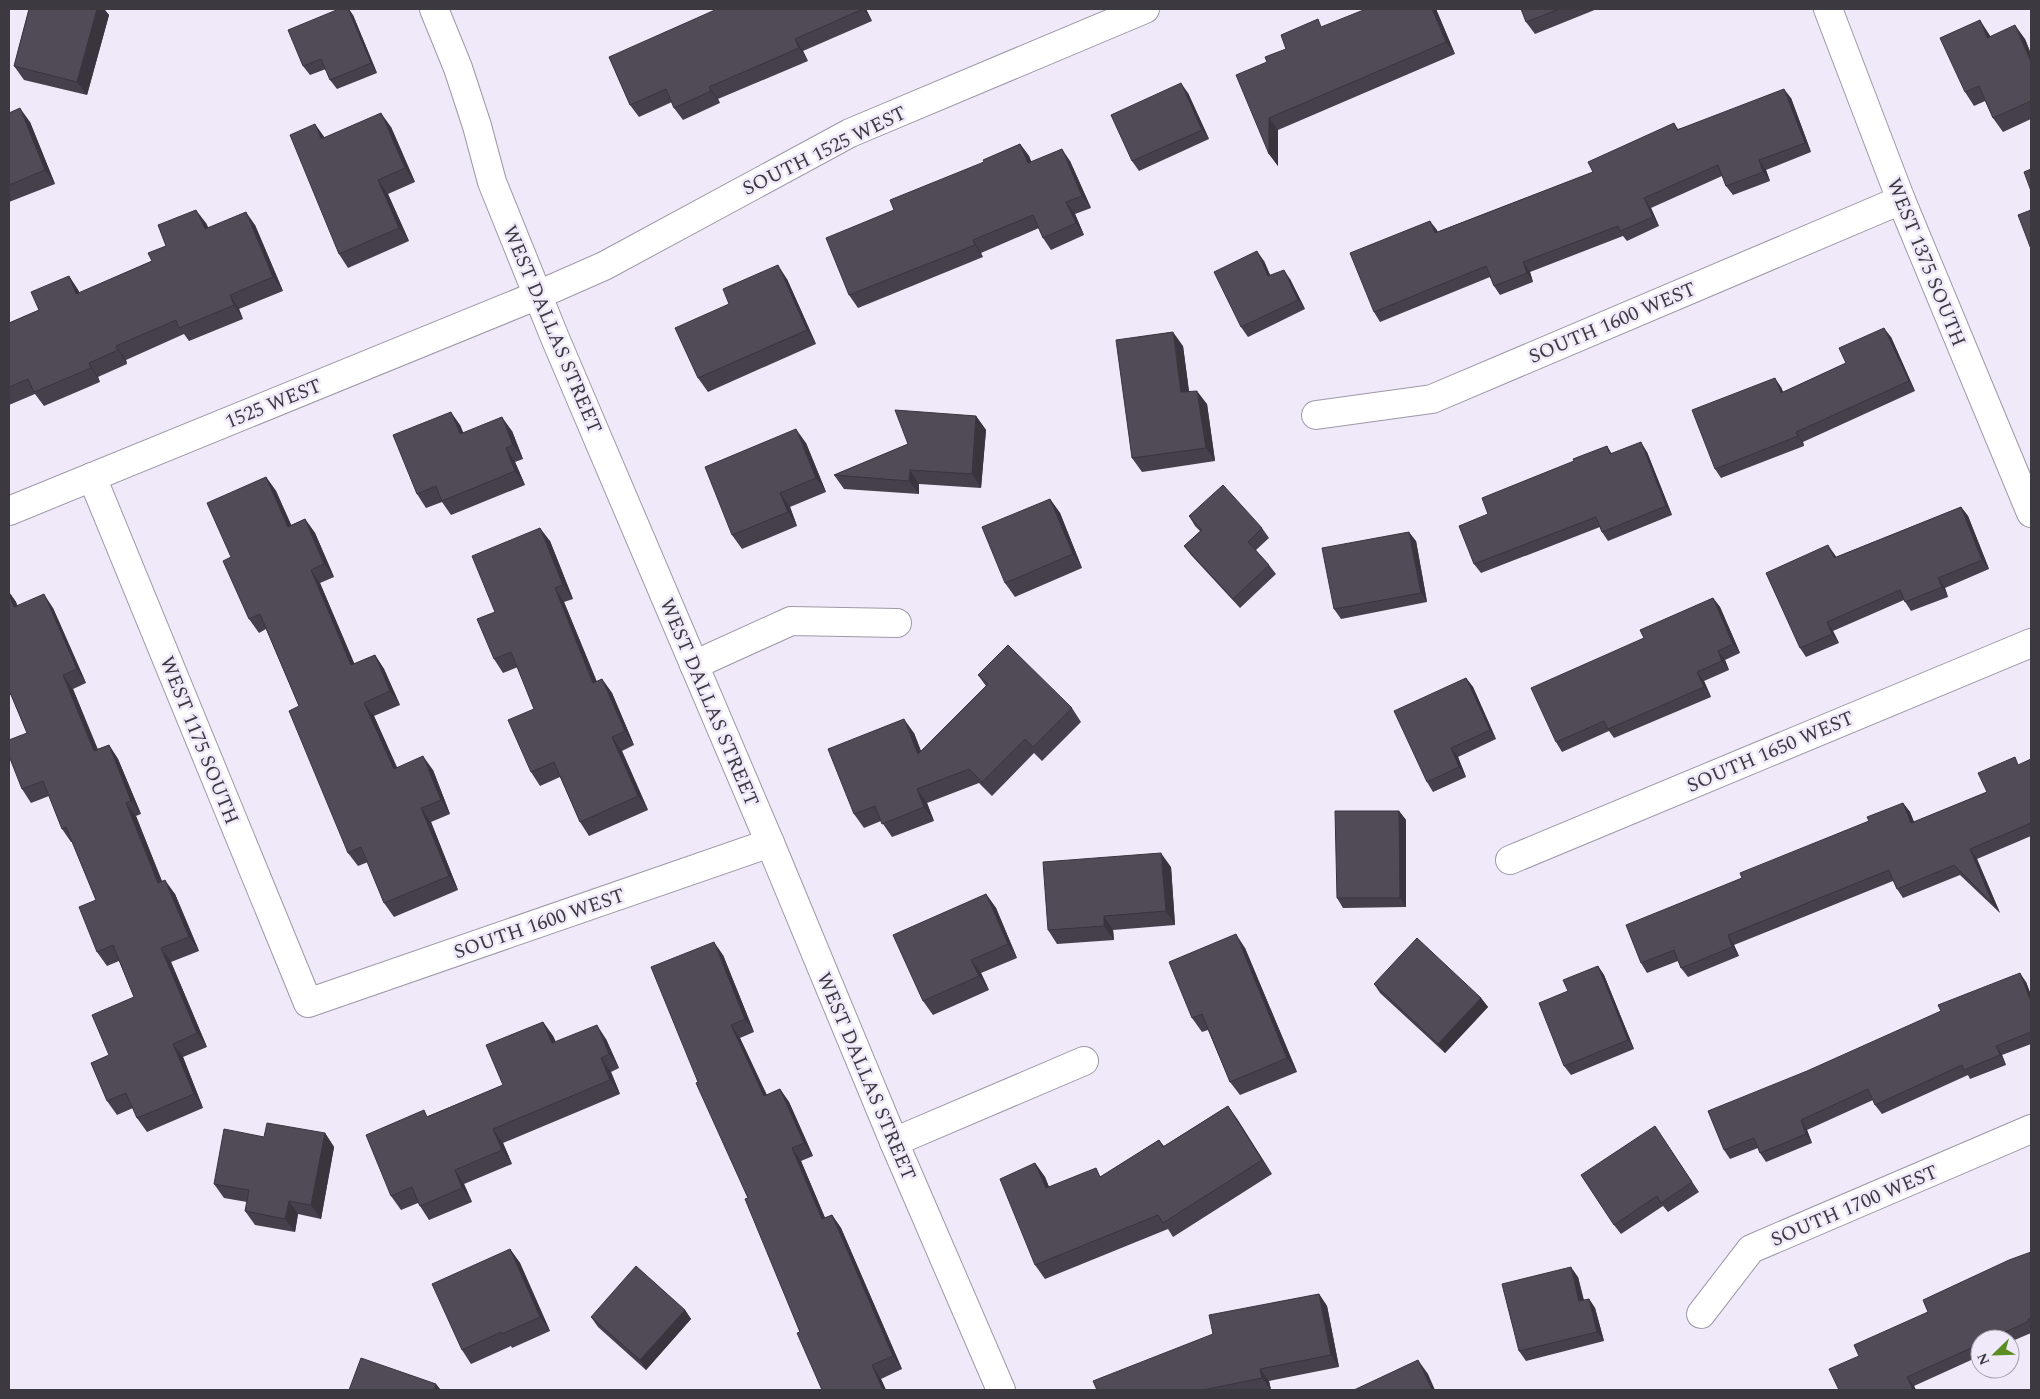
<svg xmlns="http://www.w3.org/2000/svg" width="2040" height="1399" font-family="Spectral,serif">
<style>
.lines{fill:none;stroke-linecap:round;stroke-linejoin:round}
.street-casing{stroke:#9e98a7;stroke-width:30}
.street{stroke:#fff;stroke-width:28}
.wall{fill:#46404c}
.shaded-wall{fill:#39343e}
.building{fill:#514b58;stroke:#39343e}
.labels{text-anchor:middle;stroke-width:5;stroke-linejoin:round;paint-order:stroke}
.street-label{font-size:20px;fill:#3c3a40;stroke:#efe9f9}
</style>
<rect width="100%" height="100%" fill="#efe9f9"/>
<g class="lines">
<g class="street-casing">
<g id="street">
<polyline points="434,9 458,68 477,126 492,182 555,338 770,843 894,1142 1001,1390"/>
<polyline points="1828,9 1901,200 2031,513"/>
<polyline points="1316,415 1432,399 1901,200"/>
<polyline points="92,477 308,1003 770,843"/>
<polyline points="9,511 538,295 604,266 850,133 1145,9"/>
<polyline points="694,665 791,621 897,623"/>
<polyline points="1510,860 2031,643"/>
<polyline points="894,1142 1084,1061"/>
<polyline points="1701,1314 1751,1249 2031,1129"/>
</g>
</g>
<use href="#street" class="street"/>
</g>
<g class="wall">
<polygon points="29,9 104,9 109,15 87,95 24,80 14,66"/>
<polygon points="866,9 872,21 803,51 808,61 718,99 720,103 683,120 674,108 672,102 639,117 630,105 609,57"/>
<polygon points="1436,9 1455,54 1278,130 1278,166 1269,154 1267,62 1286,49 1323,27"/>
<polygon points="1521,9 1597,9 1535,34 1526,22"/>
<polygon points="353,15 377,73 337,89 330,80 326,69 310,75 303,66"/>
<polygon points="1989,34 1990,36 2025,39 2031,54 2031,119 2003,132 1993,118 1985,101 1974,106 1965,92"/>
<polygon points="1188,93 1209,139 1139,171 1132,161"/>
<polygon points="1791,98 1811,152 1766,170 1770,181 1733,195 1726,186 1722,176 1651,208 1659,226 1627,241 1623,236 1530,272 1533,282 1500,295 1494,286 1490,277 1380,322 1374,312 1437,230 1437,232 1593,172 1674,123 1678,129"/>
<polygon points="9,113 30,122 55,184 9,202"/>
<polygon points="391,127 415,182 388,194 409,241 348,268 339,254 324,138"/>
<polygon points="1020,144 1029,156 1031,162 1070,161 1091,208 1075,214 1084,235 1051,250 1043,238 1039,228 981,253 983,257 858,308 849,295 894,210"/>
<polygon points="206,223 208,227 255,225 283,291 239,309 243,319 189,341 184,334 126,360 127,364 98,377 100,382 44,406 35,394 9,405 9,323 39,310 69,276 80,293 152,261 166,246"/>
<polygon points="1264,261 1270,275 1290,279 1305,309 1248,337 1241,327"/>
<polygon points="787,279 816,344 708,392 698,378 729,304"/>
<polygon points="1891,337 1915,391 1803,442 1804,446 1721,478 1715,469 1781,387 1783,392 1846,363"/>
<polygon points="1183,346 1189,392 1207,404 1215,461 1142,472 1132,458"/>
<polygon points="976,416 986,430 981,488 919,484 919,494 844,489 834,475"/>
<polygon points="460,425 463,433 512,431 523,459 515,462 525,485 451,515 442,502 426,508 417,494"/>
<polygon points="806,443 826,492 790,507 797,526 742,549 732,535"/>
<polygon points="1607,446 1612,454 1647,452 1672,515 1608,541 1602,532 1600,527 1481,573 1474,564 1488,514"/>
<polygon points="266,477 276,491 291,525 305,519 315,533 334,577 320,583 354,664 375,655 384,669 400,705 374,716 397,767 433,770 450,814 431,822 458,890 394,917 384,903 368,862 358,866 348,853 299,706 266,629 259,633 249,619 231,557"/>
<polygon points="1050,499 1060,513 1082,568 1015,597 1005,583"/>
<polygon points="1961,507 1968,516 1989,569 1945,588 1948,597 1911,611 1904,600 1833,631 1839,643 1806,657 1800,648 1835,555 1836,557"/>
<polygon points="1189,516 1262,528 1269,538 1256,550 1269,565 1276,574 1240,608 1191,555 1184,546 1200,531 1195,526"/>
<polygon points="550,541 573,599 564,602 597,682 602,679 612,693 634,745 622,751 648,810 589,836 580,822 560,777 540,786 531,772 534,709 518,667 503,673 494,659 495,612"/>
<polygon points="1416,541 1427,602 1341,619 1334,609"/>
<polygon points="9,592 16,602 17,606 53,608 86,683 73,689 97,749 109,745 118,759 141,814 136,816 162,881 175,894 199,951 171,962 207,1047 183,1057 203,1108 147,1132 137,1118 133,1108 117,1115 107,1101 109,1055 134,997 119,961 107,966 97,952 96,900 72,842 71,842 62,829 49,796 31,803 22,789 27,733 11,695 9,695"/>
<polygon points="1713,598 1720,607 1740,653 1725,660 1729,670 1704,681 1711,697 1614,738 1609,731 1562,752 1556,742 1644,638"/>
<polygon points="978,675 1072,708 1081,722 1042,761 1034,753 992,796 979,783 927,803 934,821 892,837 881,821 864,828 854,814 914,733 921,751 986,686"/>
<polygon points="1466,678 1473,687 1496,739 1458,757 1466,777 1433,792 1427,782"/>
<polygon points="2031,759 2031,836 1977,859 2000,913 1960,875 1903,898 1897,889 1893,881 1734,945 1739,956 1688,977 1681,968 1678,961 1647,973 1641,963 1742,878 1869,821 1903,803 1910,812 1914,822 1987,792 2020,764"/>
<polygon points="1399,811 1406,820 1406,907 1343,908 1337,898"/>
<polygon points="1171,867 1175,925 1113,930 1114,940 1057,944 1048,930"/>
<polygon points="986,894 996,908 1017,958 981,973 989,990 933,1015 923,1001"/>
<polygon points="1245,948 1297,1072 1240,1095 1230,1082 1208,1030 1202,1032 1192,1018"/>
<polygon points="723,955 754,1032 740,1038 767,1095 780,1089 789,1102 813,1156 801,1161 825,1218 832,1215 841,1228 902,1369 881,1379 886,1390 822,1390 748,1198 698,1082"/>
<polygon points="1598,966 1604,975 1634,1049 1571,1075 1564,1066"/>
<polygon points="2026,982 2031,995 2031,1044 2002,1055 2006,1065 1970,1079 1968,1075 1882,1114 1875,1105 1873,1100 1807,1130 1812,1143 1766,1162 1760,1153 1758,1148 1730,1159 1724,1150"/>
<polygon points="1374,984 1481,998 1488,1007 1445,1053 1380,993"/>
<polygon points="543,1022 553,1036 556,1042 606,1039 619,1068 611,1072 620,1094 503,1143 512,1164 464,1184 472,1202 429,1220 420,1206 418,1203 401,1210 391,1196 428,1116 503,1085"/>
<polygon points="1228,1106 1272,1174 1173,1237 1168,1229 1045,1279 1035,1265 1035,1163 1045,1177 1049,1187 1102,1176 1159,1140 1164,1146"/>
<polygon points="1655,1126 1699,1192 1668,1212 1663,1206 1621,1234 1614,1225"/>
<polygon points="325,1133 334,1147 321,1219 298,1214 295,1232 255,1225 245,1211 247,1202 224,1198 214,1184 264,1137"/>
<polygon points="510,1249 520,1263 550,1331 512,1348 511,1346 471,1364 462,1350"/>
<polygon points="2031,1252 2031,1333 2010,1342 2010,1339 1980,1339 1980,1356 1914,1386 1916,1390 1839,1390 1859,1356 1928,1312"/>
<polygon points="1578,1277 1584,1300 1589,1299 1595,1308 1604,1341 1526,1361 1519,1351"/>
<polygon points="1319,1294 1327,1306 1339,1367 1269,1381 1271,1390 1097,1390"/>
<polygon points="685,1310 691,1319 646,1370 598,1327 591,1317"/>
</g>
<g class="shaded-wall">
<polygon points="97,9 104,9 109,15 87,95 77,82"/>
<polygon points="348,9 349,9 353,15 377,73 371,63"/>
<polygon points="863,9 866,9 872,21"/>
<polygon points="1432,9 1436,9 1455,54 1446,42"/>
<polygon points="1980,20 1989,34 1997,52 1987,38"/>
<polygon points="2015,25 2025,39 2031,54 2031,62"/>
<polygon points="795,39 803,51 808,61 799,48"/>
<polygon points="1181,83 1188,93 1209,139 1202,130"/>
<polygon points="709,87 718,99 720,103 711,91"/>
<polygon points="1784,89 1791,98 1811,152 1805,143"/>
<polygon points="20,108 30,122 55,184 45,170"/>
<polygon points="381,113 391,127 415,182 405,168"/>
<polygon points="1269,118 1278,130 1278,166 1269,154"/>
<polygon points="315,124 325,138 321,139"/>
<polygon points="1020,144 1029,156 1037,175 1028,163"/>
<polygon points="1062,149 1070,161 1091,208 1082,196"/>
<polygon points="1759,160 1766,170 1770,181 1763,172"/>
<polygon points="378,180 388,194 409,241 399,228"/>
<polygon points="1644,198 1651,208 1659,226 1653,217"/>
<polygon points="1066,202 1075,214 1084,235 1076,223"/>
<polygon points="196,210 206,223 214,242 205,229"/>
<polygon points="246,212 255,225 283,291 273,277"/>
<polygon points="1430,221 1437,230 1442,242 1435,233"/>
<polygon points="973,240 981,253 983,257 975,245"/>
<polygon points="1257,251 1264,261 1275,286 1268,276"/>
<polygon points="1523,262 1530,272 1533,282 1527,273"/>
<polygon points="778,265 787,279 816,344 807,330"/>
<polygon points="1284,270 1290,279 1305,309 1298,300"/>
<polygon points="69,276 78,290 86,308 76,294"/>
<polygon points="230,295 239,309 243,319 234,305"/>
<polygon points="1884,328 1891,337 1915,391 1909,381"/>
<polygon points="1173,332 1183,346 1191,406 1181,392"/>
<polygon points="116,346 126,360 127,364 118,350"/>
<polygon points="89,363 98,377 100,382 91,368"/>
<polygon points="1775,378 1781,387 1787,402 1781,393"/>
<polygon points="1197,391 1207,404 1215,461 1206,448"/>
<polygon points="451,412 460,425 470,448 460,434"/>
<polygon points="976,416 986,430 981,488 972,474"/>
<polygon points="502,417 512,431 523,459 513,445"/>
<polygon points="796,429 806,443 826,492 816,478"/>
<polygon points="1796,432 1803,442 1804,446 1798,436"/>
<polygon points="1641,442 1647,452 1672,515 1666,506"/>
<polygon points="506,448 515,462 525,485 515,471"/>
<polygon points="910,470 919,484 919,494 909,481"/>
<polygon points="266,477 276,491 298,540 288,527"/>
<polygon points="780,493 790,507 797,526 788,512"/>
<polygon points="1050,499 1060,513 1082,568 1073,554"/>
<polygon points="1961,507 1968,516 1989,569 1982,560"/>
<polygon points="305,519 315,533 334,577 324,564"/>
<polygon points="540,528 550,541 573,599 563,585"/>
<polygon points="1409,532 1416,541 1427,602 1421,593"/>
<polygon points="1828,545 1835,555 1841,567 1834,558"/>
<polygon points="311,570 320,583 361,679 351,665"/>
<polygon points="1938,578 1945,588 1948,597 1942,587"/>
<polygon points="555,588 564,602 603,697 593,683"/>
<polygon points="9,592 16,602 24,621 14,607 9,594"/>
<polygon points="44,594 53,608 86,683 77,669"/>
<polygon points="1713,598 1720,607 1740,653 1733,644"/>
<polygon points="1827,622 1833,631 1839,643 1832,634"/>
<polygon points="1718,651 1725,660 1729,670 1722,661"/>
<polygon points="375,655 384,669 400,705 390,691"/>
<polygon points="1697,672 1704,681 1711,697 1704,687"/>
<polygon points="63,675 73,689 104,764 94,751"/>
<polygon points="1466,678 1473,687 1496,739 1490,730"/>
<polygon points="602,679 612,693 634,745 625,731"/>
<polygon points="364,703 374,716 403,782 394,769"/>
<polygon points="904,719 914,733 927,767 918,754"/>
<polygon points="612,737 622,751 648,810 638,796"/>
<polygon points="109,745 118,759 141,814 131,801"/>
<polygon points="1451,748 1458,757 1466,777 1459,767"/>
<polygon points="423,756 433,770 450,814 441,800"/>
<polygon points="917,789 927,803 934,821 924,807"/>
<polygon points="126,803 136,816 168,897 158,883"/>
<polygon points="1903,803 1910,812 1918,832 1911,823"/>
<polygon points="421,808 431,822 458,890 449,876"/>
<polygon points="1399,811 1406,820 1406,907 1400,898"/>
<polygon points="1970,849 1977,859 2000,913 1993,904"/>
<polygon points="1161,853 1171,867 1175,925 1166,911"/>
<polygon points="165,880 175,894 199,951 189,937"/>
<polygon points="986,894 996,908 1017,958 1008,944"/>
<polygon points="1104,916 1113,930 1114,940 1104,926"/>
<polygon points="1236,934 1245,948 1297,1072 1287,1058"/>
<polygon points="1728,935 1734,945 1739,956 1732,947"/>
<polygon points="714,942 723,955 754,1032 745,1019"/>
<polygon points="161,948 171,962 207,1047 197,1033"/>
<polygon points="971,960 981,973 989,990 979,976"/>
<polygon points="1598,966 1604,975 1634,1049 1628,1040"/>
<polygon points="2020,973 2026,982 2031,995 2031,1002"/>
<polygon points="1481,998 1488,1007 1445,1053 1438,1044"/>
<polygon points="543,1022 553,1036 562,1057 552,1043"/>
<polygon points="597,1025 606,1039 619,1068 609,1054"/>
<polygon points="731,1025 740,1038 773,1109 764,1096"/>
<polygon points="173,1044 183,1057 203,1108 194,1094"/>
<polygon points="1996,1046 2002,1055 2006,1065 2000,1055"/>
<polygon points="601,1058 611,1072 620,1094 610,1080"/>
<polygon points="780,1089 789,1102 813,1156 804,1143"/>
<polygon points="1228,1106 1238,1120 1272,1174 1262,1160"/>
<polygon points="1801,1120 1807,1130 1812,1143 1806,1134"/>
<polygon points="493,1129 503,1143 512,1164 502,1150"/>
<polygon points="325,1133 334,1147 321,1219 311,1205"/>
<polygon points="792,1148 801,1161 831,1232 822,1219"/>
<polygon points="1035,1163 1045,1177 1055,1202 1046,1188"/>
<polygon points="455,1170 464,1184 472,1202 462,1188"/>
<polygon points="289,1201 298,1214 295,1232 285,1219"/>
<polygon points="832,1215 841,1228 902,1369 893,1356"/>
<polygon points="510,1249 520,1263 550,1331 540,1317"/>
<polygon points="1571,1267 1578,1277 1586,1311 1579,1301"/>
<polygon points="1319,1294 1327,1306 1339,1367 1331,1355"/>
<polygon points="1589,1299 1595,1308 1604,1341 1597,1332"/>
<polygon points="685,1310 691,1319 646,1370 640,1360"/>
<polygon points="1418,1360 1428,1374 1435,1390 1432,1390"/>
<polygon points="872,1365 881,1379 886,1390 883,1390"/>
<polygon points="1260,1369 1269,1381 1271,1390 1262,1378"/>
<polygon points="1907,1377 1914,1386 1916,1390 1913,1390"/>
<polygon points="436,1384 441,1390 434,1390"/>
</g>
<g class="building">
<polygon points="29,9 97,9 77,82 14,66"/>
<polygon points="339,9 348,9 371,63 330,80 321,59 303,66 288,30"/>
<polygon points="714,9 863,9 795,39 799,48 709,87 711,91 674,108 666,89 630,105 609,57 715,10"/>
<polygon points="1366,9 1432,9 1446,42 1269,118 1269,154 1236,75 1267,62 1265,57 1286,49 1281,35 1318,19 1321,27"/>
<polygon points="1521,9 1559,9 1526,22"/>
<polygon points="1980,20 1987,38 2015,25 2031,62 2031,101 1993,118 1979,86 1965,92 1940,38"/>
<polygon points="1181,83 1202,130 1132,161 1111,115"/>
<polygon points="1784,89 1805,143 1759,160 1763,172 1726,186 1718,165 1644,198 1653,217 1620,231 1618,226 1523,262 1527,273 1494,286 1486,266 1374,312 1350,253 1430,221 1435,233 1593,172 1588,162 1674,123 1677,130"/>
<polygon points="20,108 45,170 9,185 9,113"/>
<polygon points="381,113 405,168 378,180 399,228 339,254 290,135 315,124 321,139"/>
<polygon points="1020,144 1028,163 1062,149 1082,196 1066,202 1076,223 1043,238 1033,215 973,240 975,245 849,295 826,238 894,210 890,200 984,162 983,160"/>
<polygon points="2031,169 2031,191 2024,172"/>
<polygon points="196,210 205,229 246,212 273,277 230,295 234,305 179,328 176,320 116,346 118,350 89,363 91,368 34,392 28,379 9,387 9,323 39,310 31,292 69,276 76,294 152,261 148,253 166,246 158,225"/>
<polygon points="2031,210 2031,249 2018,215"/>
<polygon points="1257,251 1268,276 1284,270 1298,300 1241,327 1214,272"/>
<polygon points="778,265 807,330 698,378 675,328 729,304 723,289"/>
<polygon points="1884,328 1909,381 1796,432 1798,436 1715,469 1692,410 1775,378 1781,393 1846,363 1839,348"/>
<polygon points="1173,332 1181,392 1197,391 1206,448 1132,458 1116,340"/>
<polygon points="895,410 976,416 972,474 910,470 909,481 834,475 908,444"/>
<polygon points="451,412 460,434 502,417 513,445 506,448 515,471 442,501 436,486 417,494 393,435"/>
<polygon points="796,429 816,478 780,493 788,512 732,535 705,467"/>
<polygon points="1641,442 1666,506 1602,532 1596,517 1474,564 1459,526 1488,514 1482,498 1574,461 1573,459 1607,446 1610,454"/>
<polygon points="266,477 288,527 305,519 324,564 311,570 351,665 375,655 390,691 364,703 394,769 423,756 441,800 421,808 449,876 384,903 361,847 348,853 289,711 299,706 260,614 249,619 223,561 231,557 207,503"/>
<polygon points="1223,485 1262,528 1248,542 1269,565 1233,599 1184,546 1202,530 1189,516"/>
<polygon points="1050,499 1073,554 1005,583 982,527"/>
<polygon points="1961,507 1982,560 1938,578 1942,587 1905,602 1900,590 1827,622 1832,634 1800,648 1766,573 1828,545 1834,558"/>
<polygon points="540,528 563,585 555,588 593,683 602,679 625,731 612,737 638,796 580,822 554,762 531,772 508,720 534,709 511,652 494,659 477,619 495,612 472,556"/>
<polygon points="1409,532 1421,593 1334,609 1322,548"/>
<polygon points="9,594 14,607 44,594 77,669 63,675 94,751 109,745 131,801 126,803 158,883 165,880 189,937 161,948 197,1033 173,1044 194,1094 137,1118 126,1093 107,1101 91,1063 109,1055 92,1015 134,997 113,945 97,952 79,907 96,900 66,827 62,829 43,781 22,789 9,756 9,740 27,733 9,690"/>
<polygon points="1713,598 1733,644 1718,651 1722,661 1697,672 1704,687 1608,729 1604,721 1556,742 1531,688 1644,638 1640,630"/>
<polygon points="1008,645 1072,708 1033,747 1025,739 982,782 969,769 917,789 924,807 882,824 875,806 854,814 828,749 904,719 918,754 988,684 978,675"/>
<polygon points="1466,678 1490,730 1451,748 1459,767 1427,782 1394,711"/>
<polygon points="2015,757 2018,765 2031,759 2031,823 1970,849 1993,904 1954,865 1897,889 1889,870 1728,935 1732,947 1681,968 1674,950 1641,963 1626,925 1742,878 1740,873 1869,821 1867,817 1903,803 1911,823 1987,792 1978,773"/>
<polygon points="1335,811 1399,811 1400,898 1337,898"/>
<polygon points="1161,853 1166,911 1104,916 1104,926 1048,930 1043,862"/>
<polygon points="986,894 1008,944 971,960 979,976 923,1001 893,935"/>
<polygon points="1236,934 1287,1058 1230,1082 1202,1014 1192,1018 1169,962"/>
<polygon points="1417,938 1481,998 1438,1044 1374,984"/>
<polygon points="714,942 745,1019 731,1025 764,1096 780,1089 804,1143 792,1148 822,1219 832,1215 893,1356 872,1365 883,1390 822,1390 797,1333 800,1332 745,1199 748,1198 696,1083 698,1082 651,967"/>
<polygon points="1598,966 1628,1040 1564,1066 1539,1003 1568,991 1563,980"/>
<polygon points="2020,973 2031,1002 2031,1032 1996,1046 2000,1055 1964,1070 1962,1065 1875,1105 1868,1089 1801,1120 1806,1134 1760,1153 1754,1138 1724,1150 1708,1111 1807,1071 1941,1011 1938,1005"/>
<polygon points="543,1022 552,1043 597,1025 609,1054 601,1058 610,1080 493,1129 502,1150 455,1170 462,1188 420,1206 412,1187 391,1196 366,1135 424,1110 427,1117 503,1085 486,1045"/>
<polygon points="1228,1106 1262,1160 1163,1223 1158,1215 1035,1265 1000,1179 1035,1163 1046,1188 1096,1168 1100,1177 1159,1140 1163,1147"/>
<polygon points="267,1123 325,1133 311,1205 289,1201 285,1219 245,1211 249,1190 214,1184 224,1129 264,1137"/>
<polygon points="1655,1126 1692,1182 1661,1203 1657,1196 1614,1225 1581,1175"/>
<polygon points="510,1249 540,1317 502,1334 501,1332 462,1350 432,1284"/>
<polygon points="2031,1252 2031,1318 2028,1319 2029,1321 1990,1339 1980,1339 1980,1344 1907,1377 1913,1390 1839,1390 1829,1369 1859,1356 1854,1345 1928,1312 1923,1300 2009,1260"/>
<polygon points="636,1266 685,1310 640,1360 591,1317"/>
<polygon points="1571,1267 1579,1301 1589,1299 1597,1332 1519,1351 1502,1284"/>
<polygon points="1319,1294 1331,1355 1260,1369 1262,1378 1203,1390 1097,1390 1093,1381 1213,1334 1209,1315"/>
<polygon points="361,1358 436,1384 434,1390 349,1390"/>
<polygon points="1418,1360 1432,1390 1354,1390"/>
</g>
<g class="labels">
<g class="street-label">
<text transform="translate(824 150) rotate(-26)" y="7">SOUTH 1525 WEST</text>
<text transform="translate(1927 262) rotate(68)" y="7">WEST 1375 SOUTH</text>
<text transform="translate(1612 322) rotate(-23)" y="7">SOUTH 1600 WEST</text>
<text transform="translate(553 329) rotate(67)" y="7">WEST DALLAS STREET</text>
<text transform="translate(273 403) rotate(-22)" y="7">1525 WEST</text>
<text transform="translate(710 702) rotate(67)" y="7">WEST DALLAS STREET</text>
<text transform="translate(200 740) rotate(68)" y="7">WEST 1175 SOUTH</text>
<text transform="translate(1770 751) rotate(-23)" y="7">SOUTH 1650 WEST</text>
<text transform="translate(539 923) rotate(-19)" y="7">SOUTH 1600 WEST</text>
<text transform="translate(867 1076) rotate(67)" y="7">WEST DALLAS STREET</text>
<text transform="translate(1854 1205) rotate(-23)" y="7">SOUTH 1700 WEST</text>
</g>
</g>
<rect width="2040" height="1399" fill="none" stroke="#3c3a40" stroke-width="20"/>
<g transform="translate(1995 1354) rotate(247)"><circle r="24" fill="#efe9f9" stroke="#a7a3af"/>
<path d="M0-4L9 19L0 12L-9 19Z" fill="#5c8d23"/>
<text y="-8" font-size="14" font-weight="bold" text-anchor="middle" fill="#3c3a40">N</text>
</g>
</svg>
